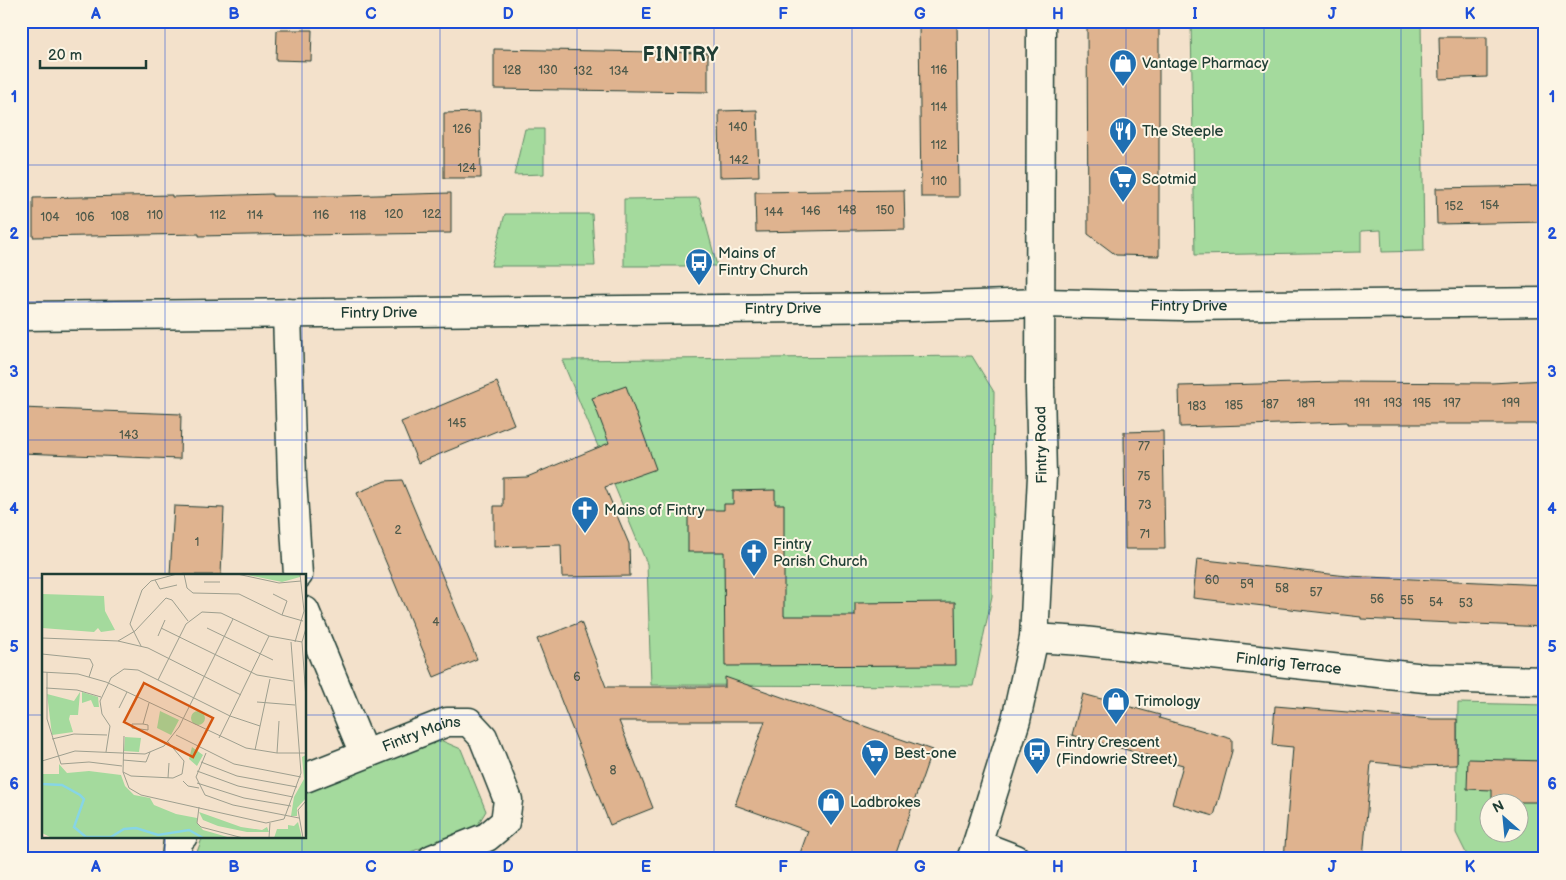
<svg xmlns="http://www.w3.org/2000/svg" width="1566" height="880" font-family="'Balsamiq Sans',sans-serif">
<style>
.green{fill:#a4da9d;stroke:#628c68;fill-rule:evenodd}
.building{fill:#dfb38f;stroke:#1f3d34}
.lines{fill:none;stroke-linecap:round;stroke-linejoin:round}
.minor-casing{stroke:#1f3d34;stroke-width:31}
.minor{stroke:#fcf5e5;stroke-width:28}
.grid{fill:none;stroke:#1d4ed8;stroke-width:1;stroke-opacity:0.55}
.labels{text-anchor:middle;stroke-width:4;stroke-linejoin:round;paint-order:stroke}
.number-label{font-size:12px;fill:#4f5a4b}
.poi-label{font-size:15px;fill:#1f3d34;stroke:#fcf5e5;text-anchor:start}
.street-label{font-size:15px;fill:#1f3d34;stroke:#fcf5e5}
.district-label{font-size:20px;font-weight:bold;letter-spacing:1px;fill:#1f3d34;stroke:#fcf5e5}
.inset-river{fill:none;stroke:#87d5e5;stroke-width:2.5}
.inset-road{fill:none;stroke:#9e9f8f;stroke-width:1}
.view{fill:#d45610;fill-opacity:0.15;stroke:#d45610;stroke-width:2.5}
.inset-edge{fill:none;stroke:#1f3d34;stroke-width:2.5}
.neatline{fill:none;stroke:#1d4ed8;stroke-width:2}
.grid-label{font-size:16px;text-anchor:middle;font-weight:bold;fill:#1d4ed8}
</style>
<rect width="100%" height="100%" fill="#f3e1cb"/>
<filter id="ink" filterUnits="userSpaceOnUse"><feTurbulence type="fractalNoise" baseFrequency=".02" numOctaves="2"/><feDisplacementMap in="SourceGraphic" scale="10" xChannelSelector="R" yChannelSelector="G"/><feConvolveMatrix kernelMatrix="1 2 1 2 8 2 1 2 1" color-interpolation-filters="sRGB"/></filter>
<g filter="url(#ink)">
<g class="green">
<polygon points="1191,21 1421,21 1424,251 1382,252 1381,230 1361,231 1361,252 1195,255"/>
<polygon points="525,129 544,129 544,174 514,175"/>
<polygon points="699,198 717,266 624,266 624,199"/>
<polygon points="505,214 592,214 595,266 491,266"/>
<polygon points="972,356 994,392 992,596 973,686 651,685 647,564 562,360"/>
<path d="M1458 703 1545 705V859H1469L1456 833ZM1488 802H1518V832H1488Z"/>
<polygon points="440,740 461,749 486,811 477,826 393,859 199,859 197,852 203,836 305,836 305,793"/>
</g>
<g class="building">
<polygon points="919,21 957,21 959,197 921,197"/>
<polygon points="1087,21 1159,21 1159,256 1116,255 1088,234"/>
<polygon points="277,30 312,30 311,61 276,60"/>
<polygon points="1439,37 1487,37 1487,77 1440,79"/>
<polygon points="494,49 708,53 708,92 494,89"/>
<polygon points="757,110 759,176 720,177 719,111"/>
<polygon points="480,112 481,178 444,178 444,113"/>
<polygon points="1545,186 1545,222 1437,224 1436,188"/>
<polygon points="904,190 905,229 756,232 755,192"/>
<polygon points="451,193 451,233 303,235 303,234 199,236 199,234 33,237 33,198 172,195 172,197 272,194 272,196 340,196"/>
<polygon points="1545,380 1545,424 1347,424 1347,422 1180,427 1179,386 1339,382 1492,383"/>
<polygon points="497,382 514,424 418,463 401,422"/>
<polygon points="626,386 656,469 605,487 629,544 630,576 562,577 561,545 494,547 494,506 503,506 503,478 527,477 609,443 592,398"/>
<polygon points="21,408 181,414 180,459 21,453"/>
<polygon points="1163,431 1165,549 1125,549 1124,432"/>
<polygon points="402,480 477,659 434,677 357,493 385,481"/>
<polygon points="775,490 775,504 784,504 784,616 855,616 855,603 955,602 956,665 725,666 724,552 688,552 688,510 724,510 724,504 733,504 733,491"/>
<polygon points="174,506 224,508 221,575 170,575"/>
<polygon points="1197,559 1347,576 1545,585 1545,627 1361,619 1361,617 1193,598"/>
<polygon points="581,622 606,687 725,687 725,677 932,750 894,859 798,859 808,831 735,805 765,721 619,721 653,808 610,825 537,639"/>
<polygon points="1083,694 1160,715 1159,718 1232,739 1232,751 1214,816 1172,804 1183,765 1072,735"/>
<polygon points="1275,706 1432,719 1457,719 1457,765 1413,766 1371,762 1363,859 1284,859 1293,747 1272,745"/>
<polygon points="1468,759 1545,761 1545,802 1492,802 1492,790 1467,789"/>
</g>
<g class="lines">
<g class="minor-casing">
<g id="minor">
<polyline points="287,313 292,479 298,575"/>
<path id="s1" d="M21 316 912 307 1041 303 1182 306 1545 302"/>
<polyline points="305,611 364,754"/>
<path id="s2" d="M1034 638 1083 641 1425 678 1545 681"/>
<path id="s3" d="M305 778 447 722H469L483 737 508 800 505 822 487 837 432 859"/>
<polyline points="977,844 1016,859"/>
<polyline points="176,859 178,841 183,836"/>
<polyline points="971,859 977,844 1016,720 1034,638 1042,476 1040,388 1041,21"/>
</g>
</g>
<use href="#minor" class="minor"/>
</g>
</g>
<path class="grid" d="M165 21V575M302 21V575M440 21V859M577 21V859M714 21V859M852 21V859M989 21V859M1126 21V859M1264 21V859M1401 21V859M21 165H1545M21 302H1545M21 440H1545M21 578H44M305 578H1545M21 715H44M305 715H1545M165 836V859M302 836V859"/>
<defs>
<g id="shop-pin" transform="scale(1.4375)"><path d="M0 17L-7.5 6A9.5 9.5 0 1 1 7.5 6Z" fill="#1f6fb2" stroke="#fcf5e5"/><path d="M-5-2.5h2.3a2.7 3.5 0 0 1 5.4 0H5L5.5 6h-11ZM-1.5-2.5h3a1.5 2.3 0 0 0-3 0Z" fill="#fff"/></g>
<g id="restaurant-pin" transform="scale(1.4375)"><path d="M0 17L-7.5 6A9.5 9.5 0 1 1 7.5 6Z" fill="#1f6fb2" stroke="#fcf5e5"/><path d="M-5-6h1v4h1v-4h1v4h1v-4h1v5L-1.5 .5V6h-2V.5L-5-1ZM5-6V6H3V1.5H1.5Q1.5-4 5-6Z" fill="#fff"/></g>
<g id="supermarket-pin" transform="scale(1.4375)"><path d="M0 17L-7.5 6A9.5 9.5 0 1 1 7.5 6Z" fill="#1f6fb2" stroke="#fcf5e5"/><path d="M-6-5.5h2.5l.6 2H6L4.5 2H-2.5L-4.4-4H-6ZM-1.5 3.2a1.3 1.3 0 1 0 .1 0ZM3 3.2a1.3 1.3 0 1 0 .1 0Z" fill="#fff"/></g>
<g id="bus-pin" transform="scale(1.4375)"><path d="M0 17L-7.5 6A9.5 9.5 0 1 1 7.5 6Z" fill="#1f6fb2" stroke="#fcf5e5"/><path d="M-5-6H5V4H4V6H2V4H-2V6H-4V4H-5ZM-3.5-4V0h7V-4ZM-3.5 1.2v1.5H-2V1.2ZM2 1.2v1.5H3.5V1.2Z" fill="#fff"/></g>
<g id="church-pin" transform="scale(1.4375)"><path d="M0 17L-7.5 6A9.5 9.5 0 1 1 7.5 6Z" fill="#1f6fb2" stroke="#fcf5e5"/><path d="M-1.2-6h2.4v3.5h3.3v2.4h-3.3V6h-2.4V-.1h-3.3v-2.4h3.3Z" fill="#fff"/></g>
</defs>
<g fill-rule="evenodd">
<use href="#shop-pin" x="1123" y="63"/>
<use href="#restaurant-pin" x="1123" y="131"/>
<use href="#supermarket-pin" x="1123" y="179"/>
<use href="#bus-pin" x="699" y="262"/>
<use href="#church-pin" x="585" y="510"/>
<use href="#church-pin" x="754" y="553"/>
<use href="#shop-pin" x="1116" y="701"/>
<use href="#bus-pin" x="1037" y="751"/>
<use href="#supermarket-pin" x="875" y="753"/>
<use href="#shop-pin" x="831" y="802"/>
</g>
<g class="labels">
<g class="number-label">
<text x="512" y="74">128</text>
<text x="548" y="74">130</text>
<text x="939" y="74">116</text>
<text x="583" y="75">132</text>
<text x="619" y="75">134</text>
<text x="939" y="111">114</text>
<text x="738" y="131">140</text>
<text x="462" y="133">126</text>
<text x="939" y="149">112</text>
<text x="739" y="164">142</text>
<text x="467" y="172">124</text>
<text x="939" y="185">110</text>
<text x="1490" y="209">154</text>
<text x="1454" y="210">152</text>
<text x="847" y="214">148</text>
<text x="885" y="214">150</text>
<text x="811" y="215">146</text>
<text x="774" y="216">144</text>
<text x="394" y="218">120</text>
<text x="432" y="218">122</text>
<text x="155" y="219">110</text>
<text x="218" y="219">112</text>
<text x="255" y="219">114</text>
<text x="321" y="219">116</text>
<text x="358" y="219">118</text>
<text x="120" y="220">108</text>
<text x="50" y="221">104</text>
<text x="85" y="221">106</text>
<text x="1306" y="407">189</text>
<text x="1362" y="407">191</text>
<text x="1393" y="407">193</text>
<text x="1422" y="407">195</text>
<text x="1452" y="407">197</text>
<text x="1511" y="407">199</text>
<text x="1270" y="408">187</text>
<text x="1234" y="409">185</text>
<text x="1197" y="410">183</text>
<text x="457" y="427">145</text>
<text x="129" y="439">143</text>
<text x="1144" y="450">77</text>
<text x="1144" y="480">75</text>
<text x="1145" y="509">73</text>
<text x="398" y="534">2</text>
<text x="1145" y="538">71</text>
<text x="197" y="546">1</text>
<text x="1212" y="584">60</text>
<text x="1247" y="588">59</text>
<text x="1282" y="592">58</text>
<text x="1316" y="596">57</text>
<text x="1377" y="603">56</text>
<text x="1407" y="604">55</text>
<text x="1436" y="606">54</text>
<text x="1466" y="607">53</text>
<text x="436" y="626">4</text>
<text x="577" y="681">6</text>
<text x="613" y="774">8</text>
</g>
<g class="poi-label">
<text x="1142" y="68">Vantage Pharmacy</text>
<text x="1142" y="136">The Steeple</text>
<text x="1142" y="184">Scotmid</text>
<text x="718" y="258">Mains of<tspan x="718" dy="17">Fintry Church</tspan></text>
<text x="604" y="515">Mains of Fintry</text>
<text x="773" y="549">Fintry<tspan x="773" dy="17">Parish Church</tspan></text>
<text x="1135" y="706">Trimology</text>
<text x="1056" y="747">Fintry Crescent<tspan x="1056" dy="17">(Findowrie Street)</tspan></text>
<text x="894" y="758">Best-one</text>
<text x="850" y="807">Ladbrokes</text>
</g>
<g class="street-label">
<text dy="5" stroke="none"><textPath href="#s1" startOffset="1168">Fintry Drive</textPath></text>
<text dy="5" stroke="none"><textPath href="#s1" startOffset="762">Fintry Drive</textPath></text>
<text dy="5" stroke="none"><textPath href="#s1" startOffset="358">Fintry Drive</textPath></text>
<text transform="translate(1041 445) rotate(-91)" y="5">Fintry Road</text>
<text dy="5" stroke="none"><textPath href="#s2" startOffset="256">Finlarig Terrace</textPath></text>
<text dy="5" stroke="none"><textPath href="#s3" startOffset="125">Fintry Mains</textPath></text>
</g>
<g class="district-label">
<text x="681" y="61">FINTRY</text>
</g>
</g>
<g transform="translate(42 574)">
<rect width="264" height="264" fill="#f3e1cb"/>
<path d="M201 0H258V3L240 8ZM0 20 62 22 63 37 73 56 59 58 56 54 52 58 0 54ZM38 118V119L36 141H28L27 145 31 158 10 161 5 120 32 127ZM40 118 56 123 57 133H52L49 126 40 129ZM118 137 137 146 129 161 115 154ZM149 144a7 7 0 1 1 14 0a7 7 0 1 1-14 0ZM83 163 99 164 97 178 82 177ZM150 173 161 181 155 192 147 185ZM264 181V224L255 234V242H249L252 223 262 205 260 183ZM17 190 25 199 47 197 79 201 83 212 92 221 108 224 112 231 134 240 155 244V249L161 256 189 264H10L0 259V200H17ZM157 238 199 253 220 256 225 253 227 258H205L176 252 161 246ZM256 248 260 264H232L235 255H246V251L252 252Z" fill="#a4da9d"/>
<path class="inset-river" d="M0 210 20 211 38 221 42 225 32 253 44 263H69L82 255 94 254 116 261 147 256 161 264"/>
<path class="inset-road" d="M142 0 145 14 151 19 197 20 240 41 261 47M195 0 237 9 259 7M113 6 118 15 135 11M162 8H178M231 20 245 27 240 41M119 54 215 101 251 107M165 54 231 86M264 54 260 68 264 125M116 62 123 46M0 64 76 67 93 57 124 24 130 26 146 47M76 67 106 74 199 121M253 68 262 37 258 0M99 72 88 50 100 16 109 7 135 0M0 80 48 85 51 91 47 103M0 98 36 100 64 108 204 174 235 179H264M5 98V145L19 190 47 188 80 192M116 106 144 50 160 38 179 39 227 62 260 68M4 114 35 116 59 123M215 128 253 131M77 134 85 118M101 150H90V154L106 156V151L101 150 107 129M134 161 192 190 259 203M82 162 81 198 89 202 131 204 140 200 142 187 126 168M177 164 227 62M10 165 32 160 65 161M213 176 228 105M64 178 68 152 60 140 58 127 69 104 82 95 96 96 188 142 218 152M164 179 154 203 163 221 191 231 257 244M235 179 237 147M81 186 104 188 108 178M0 187 33 177 103 180 122 172 137 153 191 45M159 188 195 202 255 213M155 197 196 212 251 223M81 198 87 214 99 221 224 249 242 245 259 199 249 68M126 204 127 189M141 207 146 212 157 214M155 209 202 224 249 232M157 233 155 249 159 253 201 264M227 264 228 249M261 264 256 236 264 227"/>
<path class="view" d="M102 109 171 144 151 183 82 148Z"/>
<rect width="264" height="264" class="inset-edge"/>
</g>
<rect width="1566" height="880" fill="none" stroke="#fcf5e5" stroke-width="55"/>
<g transform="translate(1504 818) rotate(333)"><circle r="24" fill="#fcf5e5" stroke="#a4ab9e"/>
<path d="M0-4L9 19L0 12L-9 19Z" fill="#1f6fb2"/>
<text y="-8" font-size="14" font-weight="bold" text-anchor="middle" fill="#1f3d34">N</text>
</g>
<path d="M40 60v8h106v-8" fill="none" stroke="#1f3d34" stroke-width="2.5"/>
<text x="48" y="60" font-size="15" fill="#1f3d34" stroke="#fcf5e5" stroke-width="4" paint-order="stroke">20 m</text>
<rect x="28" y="28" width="1510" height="824" class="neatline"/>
<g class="grid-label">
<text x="96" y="19">A</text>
<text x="234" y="19">B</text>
<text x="371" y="19">C</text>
<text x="508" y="19">D</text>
<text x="646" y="19">E</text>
<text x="783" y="19">F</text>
<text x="920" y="19">G</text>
<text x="1058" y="19">H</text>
<text x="1195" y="19">I</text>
<text x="1332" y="19">J</text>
<text x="1470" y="19">K</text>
<text x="14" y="102">1</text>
<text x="1552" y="102">1</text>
<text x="14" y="239">2</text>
<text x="1552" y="239">2</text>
<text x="14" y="377">3</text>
<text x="1552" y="377">3</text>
<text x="14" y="514">4</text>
<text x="1552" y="514">4</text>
<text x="14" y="652">5</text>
<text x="1552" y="652">5</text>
<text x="14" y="789">6</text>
<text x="1552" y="789">6</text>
<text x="96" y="872">A</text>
<text x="234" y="872">B</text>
<text x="371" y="872">C</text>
<text x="508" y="872">D</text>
<text x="646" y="872">E</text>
<text x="783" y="872">F</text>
<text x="920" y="872">G</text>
<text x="1058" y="872">H</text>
<text x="1195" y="872">I</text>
<text x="1332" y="872">J</text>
<text x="1470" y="872">K</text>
</g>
</svg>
